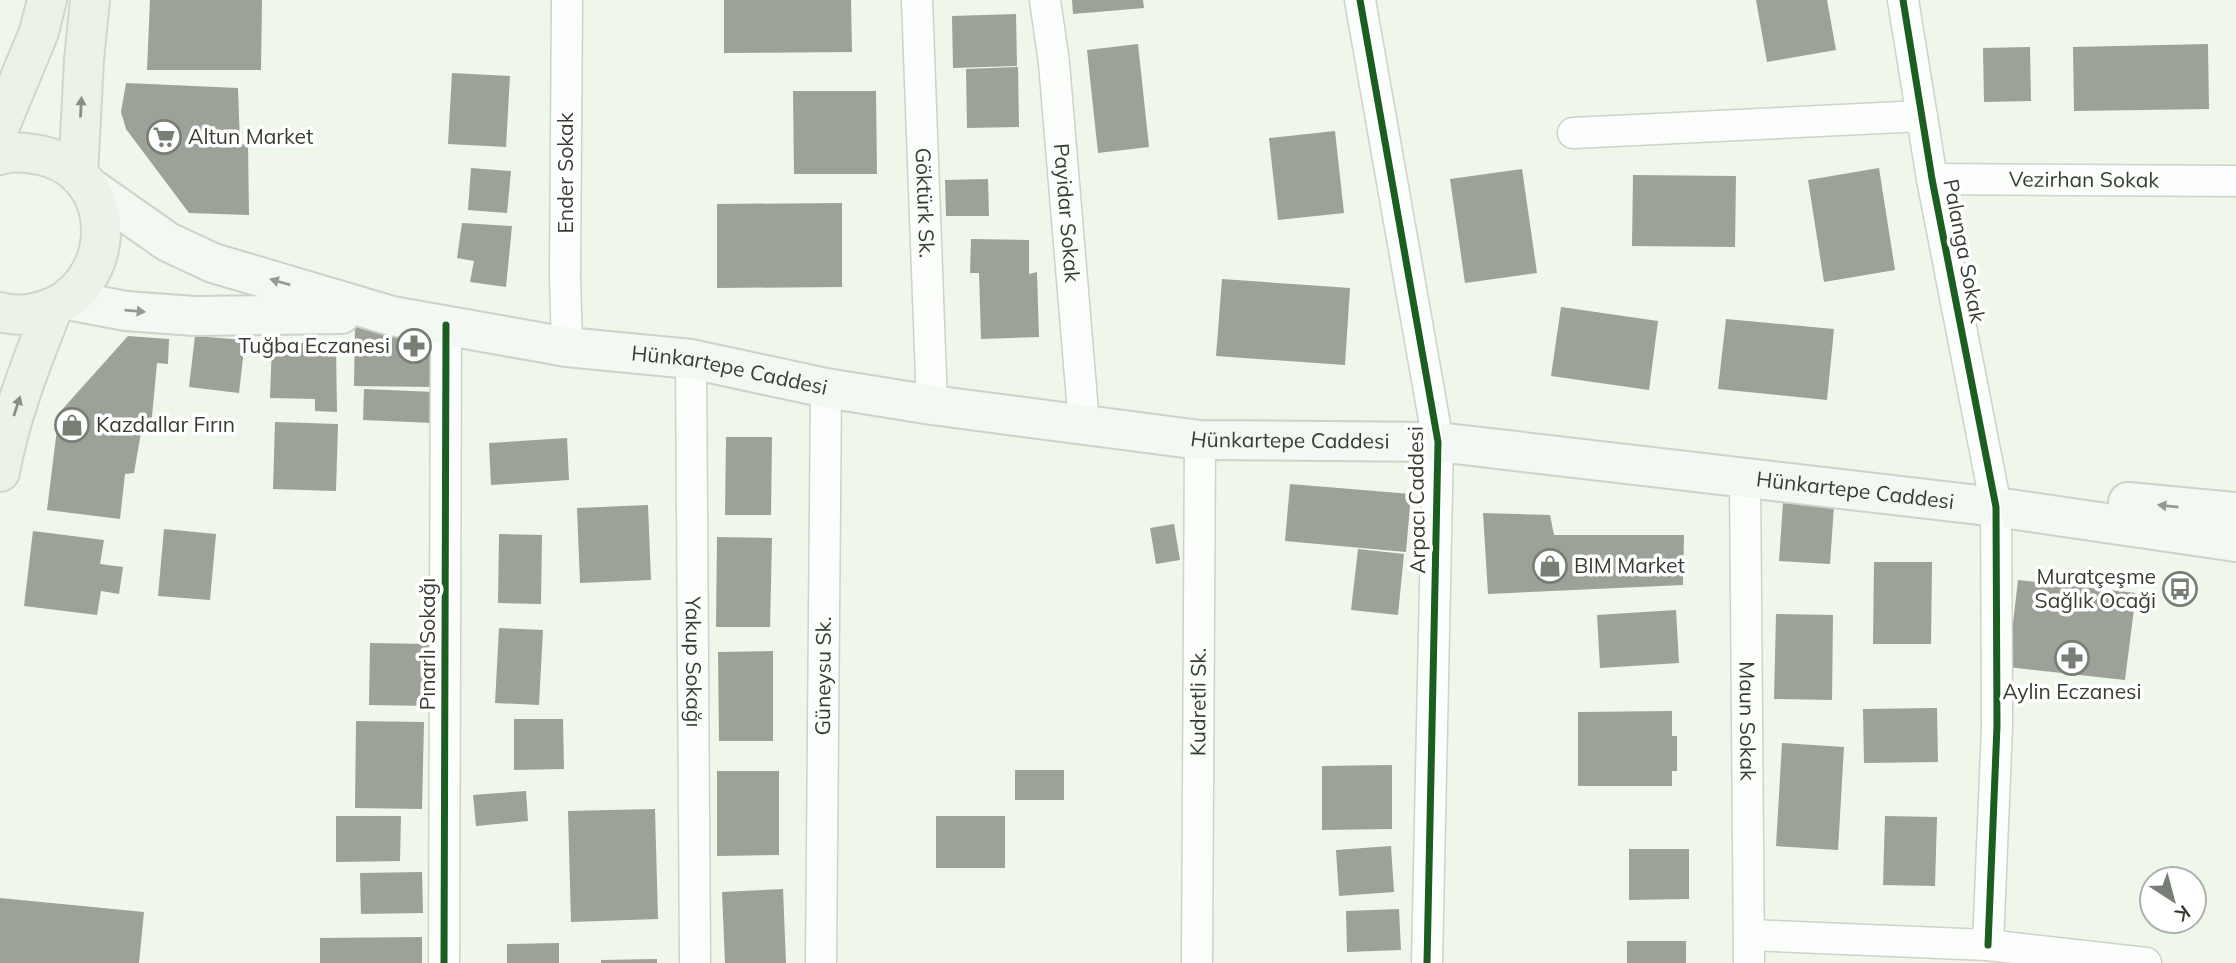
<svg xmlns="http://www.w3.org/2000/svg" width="2236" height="963" font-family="Mulish,sans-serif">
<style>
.building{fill:#9ca298}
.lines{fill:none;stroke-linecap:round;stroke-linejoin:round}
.street-casing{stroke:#ccd3c9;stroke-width:33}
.secondary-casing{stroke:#ccd3c9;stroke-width:42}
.primary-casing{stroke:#d1d5cf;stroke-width:42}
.street{stroke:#fcfefc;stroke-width:30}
.secondary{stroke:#f4f8f2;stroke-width:38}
.primary{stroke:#ecf2e8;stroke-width:38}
.cycleway-casing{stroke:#fff;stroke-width:11}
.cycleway{stroke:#1b5e20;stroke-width:7}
.oneway{fill:#888e84}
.oneway2{fill:#969a92}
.labels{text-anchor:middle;stroke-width:7;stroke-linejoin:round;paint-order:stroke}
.poi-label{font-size:21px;fill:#373d33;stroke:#fff;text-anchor:start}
.street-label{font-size:21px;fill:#373d33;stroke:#fff}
</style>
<rect width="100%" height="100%" fill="#eef7ea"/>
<g class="building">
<polygon points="150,0 262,0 261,70 147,70"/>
<polygon points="724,0 851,0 852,52 724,53"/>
<polygon points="1072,0 1143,0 1144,8 1073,14"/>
<polygon points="1756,0 1827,0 1836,50 1767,62"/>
<polygon points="1016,14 1017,66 953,68 952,16"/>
<polygon points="1138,44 1149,147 1098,153 1087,50"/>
<polygon points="2208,44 2209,109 2074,111 2073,47"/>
<polygon points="2030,47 2031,101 1984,102 1983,48"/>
<polygon points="1016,67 1018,67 1019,127 967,128 966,69"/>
<polygon points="452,73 510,76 506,147 448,144"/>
<polygon points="126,83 238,88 240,145 248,143 249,215 189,213 126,129 121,112"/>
<polygon points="793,91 876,91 877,174 794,174"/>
<polygon points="1335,131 1344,213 1278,220 1269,138"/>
<polygon points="471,168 511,171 507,213 468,210"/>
<polygon points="1879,168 1895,270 1824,282 1808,180"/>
<polygon points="1522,169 1537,273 1465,283 1450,179"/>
<polygon points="1633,175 1736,176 1735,247 1632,246"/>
<polygon points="988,179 989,216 946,216 945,180"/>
<polygon points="842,203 842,287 717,288 717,204"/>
<polygon points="462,223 512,226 506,287 470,282 474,261 457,258"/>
<polygon points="971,239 1029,240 1029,274 1037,272 1039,337 981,339 979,273 970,273"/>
<polygon points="1222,279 1350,288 1345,365 1216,356"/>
<polygon points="1561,307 1658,321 1649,390 1551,376"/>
<polygon points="1726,319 1834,329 1827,400 1718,389"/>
<polygon points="355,324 421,325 420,353 436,354 435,387 354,386"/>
<polygon points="128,336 169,339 168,364 157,363 151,427 142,427 134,473 125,474 120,519 47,510 59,413"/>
<polygon points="195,336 245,340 239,393 189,387"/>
<polygon points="272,342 336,344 337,412 315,411 315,399 270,398"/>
<polygon points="364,389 435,392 434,423 363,420"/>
<polygon points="275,422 338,424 336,491 273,489"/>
<polygon points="726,437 772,437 771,515 725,515"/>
<polygon points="567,438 569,480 491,485 489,443"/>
<polygon points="1290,484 1411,494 1406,552 1285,541"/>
<polygon points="1783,503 1834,506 1830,564 1779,561"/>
<polygon points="648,505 651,580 580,583 577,508"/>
<polygon points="1483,513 1550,515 1554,535 1684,535 1683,585 1488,594"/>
<polygon points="1174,524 1180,560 1156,564 1150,528"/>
<polygon points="164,529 216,534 210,600 158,596"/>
<polygon points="33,531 104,540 100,564 123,567 119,594 101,591 97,615 24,606"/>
<polygon points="499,534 542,535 541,604 498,603"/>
<polygon points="717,537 772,538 770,627 716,627"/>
<polygon points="1358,549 1404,554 1398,615 1351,610"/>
<polygon points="1874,562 1932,562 1931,644 1873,644"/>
<polygon points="2018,580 2136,593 2125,680 2008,667"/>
<polygon points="1676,610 1679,663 1600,668 1597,615"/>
<polygon points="1776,614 1833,615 1832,700 1774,699"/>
<polygon points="499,628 543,630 539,705 495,703"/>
<polygon points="370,643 432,644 431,706 369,705"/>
<polygon points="773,651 773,741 719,741 718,652"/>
<polygon points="1937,708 1938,762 1864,763 1863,709"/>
<polygon points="1672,711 1672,736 1677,736 1677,771 1672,771 1672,786 1578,786 1578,712"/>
<polygon points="514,719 563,719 564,769 514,770"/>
<polygon points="356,721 424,722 422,809 355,808"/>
<polygon points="1782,743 1844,747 1838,850 1776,846"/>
<polygon points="1392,765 1392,829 1322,830 1322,766"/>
<rect x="1015" y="770" width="49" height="30"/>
<polygon points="717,771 779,771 779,855 717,856"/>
<polygon points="526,791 528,821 476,826 473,795"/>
<polygon points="655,809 658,919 571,922 568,811"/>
<polygon points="336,816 401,816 400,861 336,862"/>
<rect x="936" y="816" width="69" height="52"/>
<polygon points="1885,816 1937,817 1935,886 1883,885"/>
<polygon points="1391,846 1394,892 1339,896 1336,850"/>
<polygon points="1629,849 1689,849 1689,899 1629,900"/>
<polygon points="422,872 423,913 361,914 360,873"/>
<polygon points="783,889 786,963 725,963 722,892"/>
<polygon points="0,898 144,912 139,963 0,963"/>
<polygon points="1399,909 1401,950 1347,952 1346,911"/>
<polygon points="422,937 422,963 320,963 320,938"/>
<rect x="1627" y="941" width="59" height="22"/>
<polygon points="559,943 559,963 507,963 507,944"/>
<polygon points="657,959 657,963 601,963 601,960"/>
</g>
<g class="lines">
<g class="street-casing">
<g id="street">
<polyline points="567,0 565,277 567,347"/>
<path id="s1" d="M917 0 932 405"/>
<path id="s2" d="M1045 0 1054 63 1084 424"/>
<polyline points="1360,0 1438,442 1427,963"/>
<polyline points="1903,0 1932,179 1996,507 1997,726 1988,945"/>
<polyline points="1573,133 1922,116"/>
<path id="s3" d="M1932 179 2236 181"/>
<path id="s4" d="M691 359 695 963"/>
<path id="s5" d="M1745 479 1749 963"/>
<polyline points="1749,935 1988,945 2146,963"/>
<polyline points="444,963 446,325"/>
<path id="s6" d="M821 963 826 388"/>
<path id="s7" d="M1197 963 1200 440"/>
</g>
</g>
<g class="secondary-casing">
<g id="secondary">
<path id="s8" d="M88 186 168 242 213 263 392 316 567 347 691 359 826 388 932 405 1200 440 1438 442 1996 507 2236 542"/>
<polyline points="68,300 126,311 194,316 341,314"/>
<polyline points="2128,502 2236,512"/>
</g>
</g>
<g class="primary-casing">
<g id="primary">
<polyline points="0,126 39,32 47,0"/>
<path d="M0 155C16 150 32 153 48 157 123 180 116 290 42 311 29 315 14 316 0 312"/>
<polyline points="78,175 84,60 90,0"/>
<path d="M0 472C10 416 32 361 53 308"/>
</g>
</g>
<use href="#street" class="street"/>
<use href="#secondary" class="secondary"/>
<use href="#primary" class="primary"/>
<g class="cycleway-casing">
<g id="cycleway">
<polyline points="1360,0 1438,442 1427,963"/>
<polyline points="1903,0 1932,179 1996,507 1997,726 1988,945"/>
<polyline points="444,963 446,325"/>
</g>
</g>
<use href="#cycleway" class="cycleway"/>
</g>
<defs><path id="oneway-solid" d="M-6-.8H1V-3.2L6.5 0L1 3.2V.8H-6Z" transform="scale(1.75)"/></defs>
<g class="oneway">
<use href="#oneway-solid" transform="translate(81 107) rotate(-87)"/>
<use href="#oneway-solid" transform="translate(17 406) rotate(-72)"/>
</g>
<g class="oneway2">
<use href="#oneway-solid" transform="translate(280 282) rotate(-164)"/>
<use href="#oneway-solid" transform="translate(135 311) rotate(5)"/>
<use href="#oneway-solid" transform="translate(2168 506) rotate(-174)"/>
</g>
<defs>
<g id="supermarket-ring" transform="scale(1.75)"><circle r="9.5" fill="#fff" stroke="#777e73" stroke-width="1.5"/><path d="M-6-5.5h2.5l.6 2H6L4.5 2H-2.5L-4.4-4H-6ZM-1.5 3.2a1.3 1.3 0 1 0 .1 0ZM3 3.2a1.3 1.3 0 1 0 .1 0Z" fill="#777e73"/></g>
<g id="pharmacy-ring" transform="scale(1.75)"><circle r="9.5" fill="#fff" stroke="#777e73" stroke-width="1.5"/><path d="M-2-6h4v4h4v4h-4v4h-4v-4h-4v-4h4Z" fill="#777e73"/></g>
<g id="shop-ring" transform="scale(1.75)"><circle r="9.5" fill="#fff" stroke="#777e73" stroke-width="1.5"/><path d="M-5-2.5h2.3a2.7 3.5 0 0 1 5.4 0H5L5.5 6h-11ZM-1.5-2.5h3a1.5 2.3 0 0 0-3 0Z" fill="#777e73"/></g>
<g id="bus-ring" transform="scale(1.75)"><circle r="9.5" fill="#fff" stroke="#777e73" stroke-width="1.5"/><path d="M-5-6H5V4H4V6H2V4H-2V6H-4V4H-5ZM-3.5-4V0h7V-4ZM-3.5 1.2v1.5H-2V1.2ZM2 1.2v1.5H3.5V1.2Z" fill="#777e73"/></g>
</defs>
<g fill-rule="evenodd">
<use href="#supermarket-ring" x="164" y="137"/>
<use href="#pharmacy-ring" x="414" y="346"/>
<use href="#shop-ring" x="72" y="425"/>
<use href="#shop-ring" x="1550" y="566"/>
<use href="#bus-ring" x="2180" y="589"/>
<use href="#pharmacy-ring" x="2072" y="658"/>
</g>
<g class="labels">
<g class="poi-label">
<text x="188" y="144">Altun Market</text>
<text x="390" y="353" text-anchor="end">Tuğba Eczanesi</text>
<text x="96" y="432">Kazdallar Fırın</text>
<text x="1574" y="573">BIM Market</text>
<text x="2156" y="584" text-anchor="end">Muratçeşme<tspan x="2156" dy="24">Sağlık Ocaği</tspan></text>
<text x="2072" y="699" text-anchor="middle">Aylin Eczanesi</text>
</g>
<g class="street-label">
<text transform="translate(566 173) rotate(-90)" y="7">Ender Sokak</text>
<text dy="7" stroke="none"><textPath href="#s3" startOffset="152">Vezirhan Sokak</textPath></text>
<text dy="7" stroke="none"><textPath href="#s1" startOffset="203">Göktürk Sk.</textPath></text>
<text dy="7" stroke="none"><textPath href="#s2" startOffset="214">Payidar Sokak</textPath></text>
<text transform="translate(1964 251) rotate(79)" y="7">Palanga Sokak</text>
<text dy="7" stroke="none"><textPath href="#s8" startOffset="676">Hünkartepe Caddesi</textPath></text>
<text dy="7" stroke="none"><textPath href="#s8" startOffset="1242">Hünkartepe Caddesi</textPath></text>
<text dy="7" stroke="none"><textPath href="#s8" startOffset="1810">Hünkartepe Caddesi</textPath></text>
<text transform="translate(1417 500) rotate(-91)" y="7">Arpacı Caddesi</text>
<text transform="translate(428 644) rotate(-90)" y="7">Pınarlı Sokağı</text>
<text dy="7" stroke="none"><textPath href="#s4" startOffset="303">Yakup Sokağı</textPath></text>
<text dy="7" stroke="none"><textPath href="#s6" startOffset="287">Güneysu Sk.</textPath></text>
<text dy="7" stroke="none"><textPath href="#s7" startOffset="261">Kudretli Sk.</textPath></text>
<text dy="7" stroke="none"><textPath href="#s5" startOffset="242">Maun Sokak</textPath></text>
</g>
</g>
<g transform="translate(2173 900) rotate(144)"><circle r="33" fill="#ffffff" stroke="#afb1ad" stroke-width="2"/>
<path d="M0-5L12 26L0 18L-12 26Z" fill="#777e73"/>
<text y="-10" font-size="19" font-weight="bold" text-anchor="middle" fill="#373d33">K</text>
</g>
</svg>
